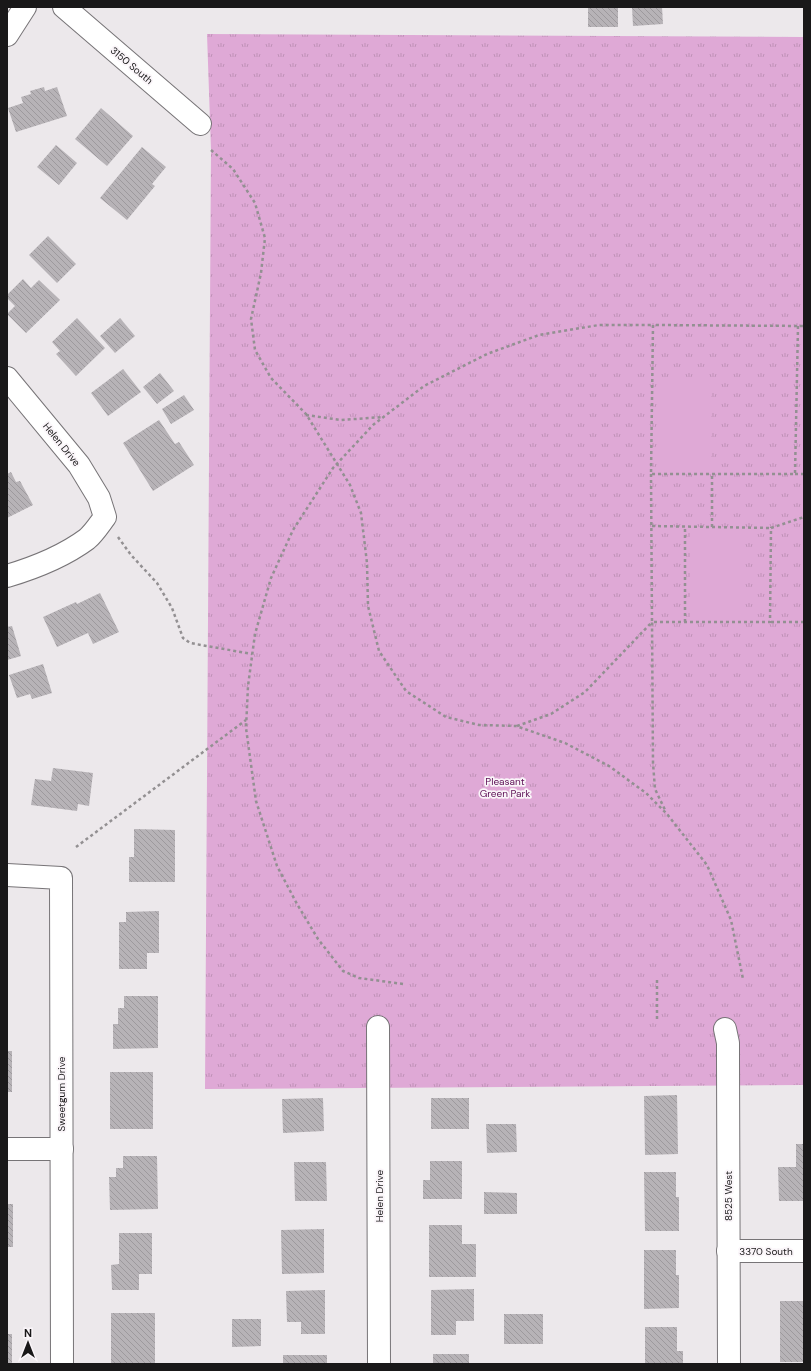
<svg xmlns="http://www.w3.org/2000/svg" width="811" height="1371" font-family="'DM Sans',sans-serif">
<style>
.park{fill:url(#park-tufts)}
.pitch{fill:#dfa9d6}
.building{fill:url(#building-back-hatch)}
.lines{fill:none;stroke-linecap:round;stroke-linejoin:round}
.minor-casing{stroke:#777477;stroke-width:24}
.path{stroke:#939092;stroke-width:2.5;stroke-dasharray:3 3;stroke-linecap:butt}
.minor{stroke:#fff;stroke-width:22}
.labels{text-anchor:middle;stroke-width:3.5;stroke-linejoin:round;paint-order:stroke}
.street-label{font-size:10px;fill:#191819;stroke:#faf5f9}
.park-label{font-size:10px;fill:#5b0d54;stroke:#faf5f9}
</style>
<defs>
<pattern id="park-tufts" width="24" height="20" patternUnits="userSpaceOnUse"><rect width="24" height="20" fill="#dfa9d6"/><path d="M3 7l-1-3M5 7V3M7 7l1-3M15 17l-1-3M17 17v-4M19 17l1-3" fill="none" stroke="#bf91b7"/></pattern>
<pattern id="building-back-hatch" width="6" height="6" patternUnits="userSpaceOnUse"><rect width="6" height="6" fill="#b7b3b7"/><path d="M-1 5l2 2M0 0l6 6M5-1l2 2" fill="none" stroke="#9d999d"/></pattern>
</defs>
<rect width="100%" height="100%" fill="#ece8eb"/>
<polygon class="park" points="207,34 804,37 804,1085 205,1089 211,150"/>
<g class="pitch">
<rect x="657" y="379" width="54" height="90"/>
<rect x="690" y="530" width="53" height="87"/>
</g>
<g class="building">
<rect x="588" y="7" width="30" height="20"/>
<polygon points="632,7 662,7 663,24 633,26"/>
<polygon points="44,87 45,91 57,87 67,116 16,132 8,108 23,103 21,97 31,94 30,91"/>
<polygon points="101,108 133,136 107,166 75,139"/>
<polygon points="56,145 77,163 59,185 37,167"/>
<polygon points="142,147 166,167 152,184 155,186 127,220 100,198"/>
<polygon points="48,236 76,264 57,283 29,255"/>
<polygon points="23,279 31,288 39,280 60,300 26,333 7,314 15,306 7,298 7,295"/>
<polygon points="77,318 105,348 76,376 56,354 60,351 52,342"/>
<polygon points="120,318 135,336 115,353 100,336"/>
<polygon points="123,369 141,392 108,416 91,393"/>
<polygon points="160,373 174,391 157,404 143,387"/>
<polygon points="184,395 194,410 171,424 162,409"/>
<polygon points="159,420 175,444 179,442 194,465 153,491 123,443"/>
<polygon points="11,472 16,482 20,481 33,505 7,518 7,474"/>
<polygon points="100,593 119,632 93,644 88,633 57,647 43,617 76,602 77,604"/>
<polygon points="12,626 21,656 7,660 7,627"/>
<polygon points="43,664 52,693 32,699 30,694 17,698 9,675"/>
<polygon points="53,768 93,773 89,806 78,804 77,811 31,805 35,779 51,781"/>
<polygon points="134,829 175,830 175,882 129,882 129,857 134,857"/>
<polygon points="159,911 159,953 147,953 147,969 119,969 119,922 126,922 126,912"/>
<polygon points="124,996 158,996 158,1048 113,1049 113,1024 118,1024 118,1008 124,1008"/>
<rect x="7" y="1051" width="5" height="41"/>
<rect x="110" y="1072" width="43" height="57"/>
<polygon points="677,1095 678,1154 645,1155 644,1096"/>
<polygon points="323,1098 324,1131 283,1133 282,1099"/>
<rect x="431" y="1098" width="38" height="31"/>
<polygon points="486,1124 516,1124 517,1152 487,1153"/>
<polygon points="796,1144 804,1144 804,1201 779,1201 778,1167 796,1167"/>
<polygon points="123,1156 157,1156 158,1209 110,1210 109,1177 116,1177 116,1168 123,1168"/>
<polygon points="430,1161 462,1161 462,1199 423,1199 423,1180 430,1180"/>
<polygon points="294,1162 326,1162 327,1201 295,1201"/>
<polygon points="644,1172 676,1172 676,1197 679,1197 679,1231 645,1231"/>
<polygon points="484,1192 517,1193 517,1214 484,1214"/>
<rect x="7" y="1204" width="6" height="43"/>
<polygon points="429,1225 462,1225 462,1244 476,1244 476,1277 429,1277"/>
<polygon points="324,1229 324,1273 282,1274 281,1230"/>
<polygon points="119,1233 152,1233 152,1274 139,1274 139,1290 112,1290 111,1265 119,1264"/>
<polygon points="644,1250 676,1250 676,1275 679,1275 679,1308 644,1309"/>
<polygon points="474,1289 474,1321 456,1321 456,1335 431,1335 431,1290"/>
<polygon points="325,1290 325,1334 301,1334 301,1322 287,1322 286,1291"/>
<rect x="780" y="1301" width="24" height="61"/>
<rect x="111" y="1313" width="44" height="51"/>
<rect x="504" y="1314" width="39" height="30"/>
<polygon points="232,1319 261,1319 261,1346 232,1347"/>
<polygon points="645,1327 677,1327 677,1351 683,1351 683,1364 645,1364"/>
<rect x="7" y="1334" width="5" height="30"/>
<rect x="433" y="1354" width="36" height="10"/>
<rect x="283" y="1355" width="44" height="9"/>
</g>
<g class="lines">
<g class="minor-casing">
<g id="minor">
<polyline points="64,7 200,124"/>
<polyline points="7,35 25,7"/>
<path d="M7 378 79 465 99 498 105 517C99 525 94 533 87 539 64 556 34 568 7 576"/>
<polyline points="7,875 61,878 62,1364"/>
<polyline points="378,1027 379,1364"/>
<polyline points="725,1029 728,1043 728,1060 729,1364"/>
<polyline points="7,1149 62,1149"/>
<polyline points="728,1251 804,1251"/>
</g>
</g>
<g class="path">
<polyline points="211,150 233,169 255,203 265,238 261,273 251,319 255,350 271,378 306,414 350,485 361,513 367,563 368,606 379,651 406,691 446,717 479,725 516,726 565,743 609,766 646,793 667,814 707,865 731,920 743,979"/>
<polyline points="798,326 795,474 651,474 653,325 804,326"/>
<polyline points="306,415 341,420 383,417"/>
<polyline points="651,474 652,622 770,622 771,528 804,517"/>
<polyline points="795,474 804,474"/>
<polyline points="652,526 771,528"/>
<polyline points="712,527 712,474"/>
<polyline points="118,537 131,555 157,583 172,608 183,638 190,643 252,654"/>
<polyline points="685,622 685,527"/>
<polyline points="771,622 804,622"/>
<polyline points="517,726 551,714 585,692 652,622 653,763 655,789 666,812"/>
<polyline points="76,847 246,720"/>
<polyline points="657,980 657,1022"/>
<polyline points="403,984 359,978 343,971 318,939 297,904 277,866 256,801 246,728 248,686 255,634 271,578 293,530 333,468 373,425 424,386 487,354 539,335 599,325 653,325"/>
</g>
<use href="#minor" class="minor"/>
</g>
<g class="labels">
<g class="street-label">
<text transform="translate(132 65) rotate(40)" y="4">3150 South</text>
<text transform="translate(62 444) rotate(51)" y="4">Helen Drive</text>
<text transform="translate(61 1094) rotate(-90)" y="4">Sweetgum Drive</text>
<text transform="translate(379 1196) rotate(-90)" y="4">Helen Drive</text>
<text transform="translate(728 1196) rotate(-90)" y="4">8525 West</text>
<text x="766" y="1255">3370 South</text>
</g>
<g class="park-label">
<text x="505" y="785">Pleasant<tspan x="505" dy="12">Green Park</tspan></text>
</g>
</g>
<rect width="811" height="1371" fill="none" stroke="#191819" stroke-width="16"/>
<g transform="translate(28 1343)" stroke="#faf5f9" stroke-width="3" paint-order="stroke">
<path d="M0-3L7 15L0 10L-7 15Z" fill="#191819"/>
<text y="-6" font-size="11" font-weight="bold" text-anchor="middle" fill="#191819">N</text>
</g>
</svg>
